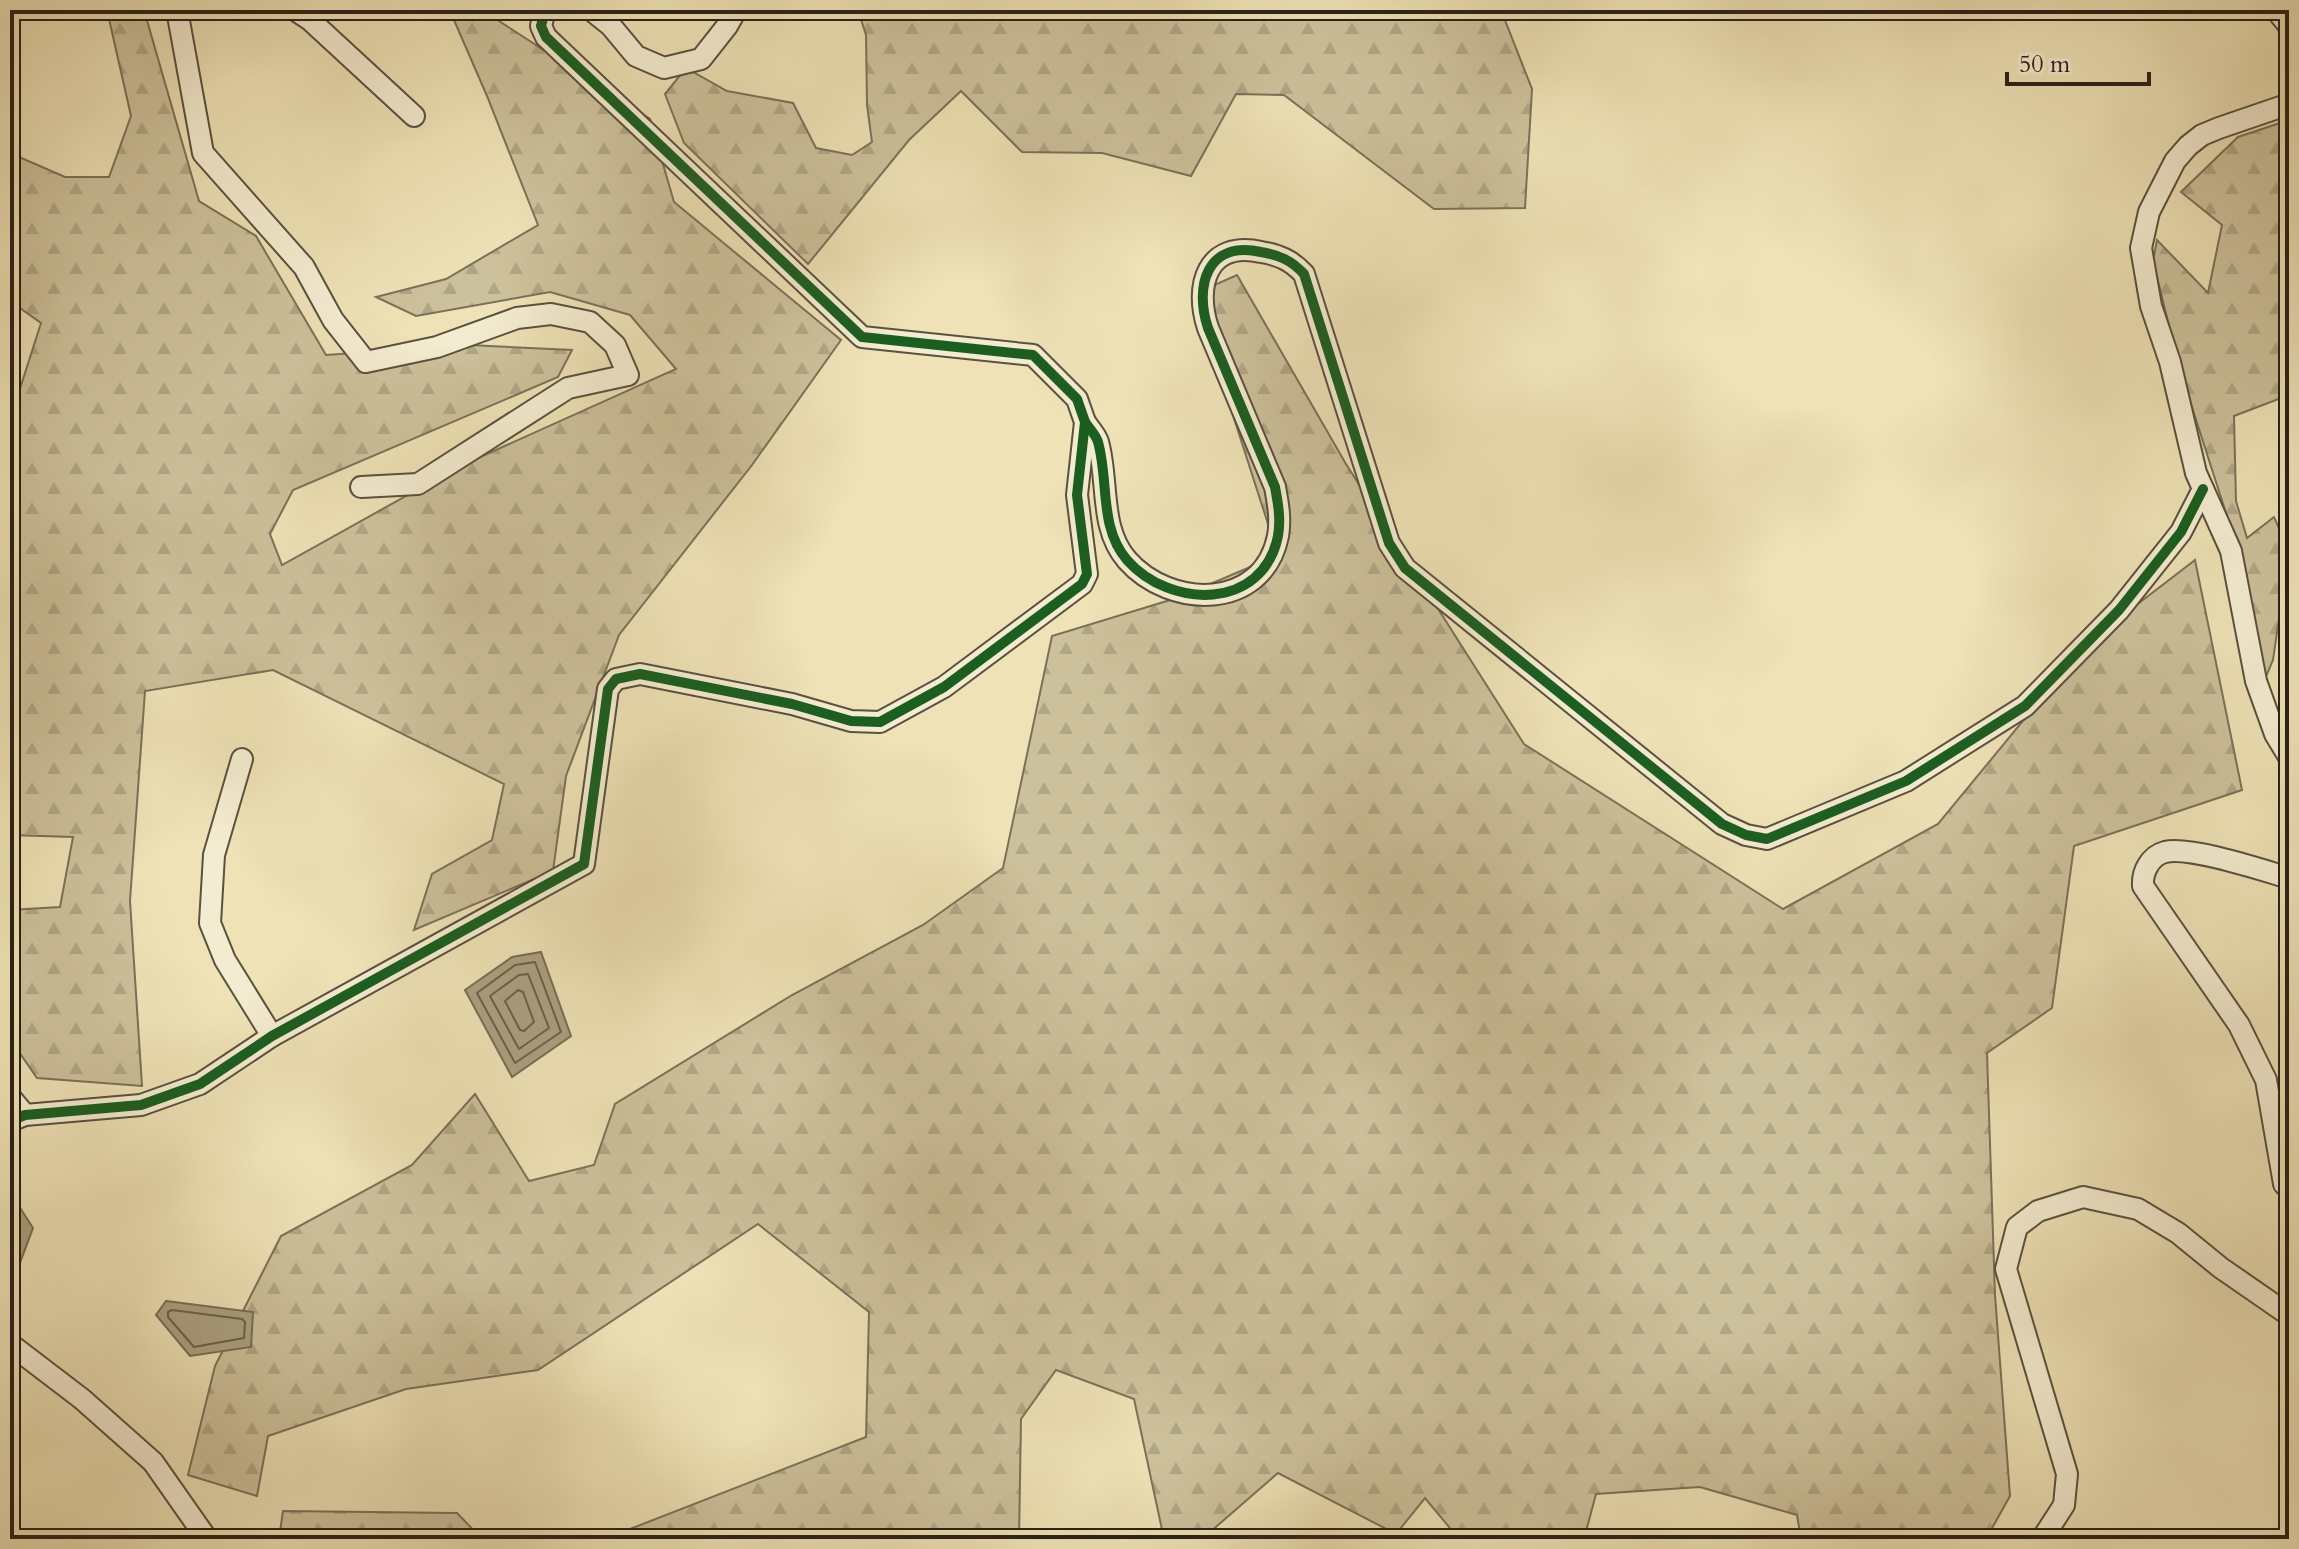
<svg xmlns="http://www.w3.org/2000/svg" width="2299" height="1549" font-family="Cardo,serif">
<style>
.forest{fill:url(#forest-firs);stroke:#7b7159;stroke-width:2}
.water{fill:#aba080;stroke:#776d56;stroke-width:2}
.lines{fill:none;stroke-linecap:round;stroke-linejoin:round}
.shore{stroke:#6a604c;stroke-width:2}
.street-casing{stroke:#5a513f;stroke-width:24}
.street{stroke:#f4ecd0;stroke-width:20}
.cycleway-casing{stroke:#f4ecd0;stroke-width:15}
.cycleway{stroke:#1b5e20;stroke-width:10}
</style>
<defs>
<pattern id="forest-firs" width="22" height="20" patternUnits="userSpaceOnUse" patternTransform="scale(2)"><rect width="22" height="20" fill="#cdc19b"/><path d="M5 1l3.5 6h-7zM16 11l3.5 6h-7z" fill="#b0a685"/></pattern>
</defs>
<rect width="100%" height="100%" fill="#eee2b6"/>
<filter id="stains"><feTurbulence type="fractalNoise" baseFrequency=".0025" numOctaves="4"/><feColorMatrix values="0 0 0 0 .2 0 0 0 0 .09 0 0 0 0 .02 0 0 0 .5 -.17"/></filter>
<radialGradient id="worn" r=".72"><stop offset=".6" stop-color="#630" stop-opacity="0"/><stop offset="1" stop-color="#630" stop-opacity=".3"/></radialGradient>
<g class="forest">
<polygon points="107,10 144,10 199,201 256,236 326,355 469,345 572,350 558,377 293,490 270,534 282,565 458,467 676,369 630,315 550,292 416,316 376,297 446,279 538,225 487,96 454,20 437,10 482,10 650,119 674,202 841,340 752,465 619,635 566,776 553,871 414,930 432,874 492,840 504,784 273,670 145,691 130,901 142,1086 37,1078 10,1039 10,910 60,907 73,837 10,835 10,420 41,323 10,301 10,153 65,177 109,177 131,116"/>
<polygon points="858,10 1501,10 1532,89 1525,208 1434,209 1284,95 1236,94 1191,176 1102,153 1022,152 961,91 909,140 808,264 684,143 665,94 686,68 727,91 793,103 816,148 852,155 872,142 867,105 866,35"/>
<polygon points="2289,120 2289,395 2234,416 2236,501 2247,538 2274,517 2289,550 2273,660 2265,679 2235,541 2180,370 2153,261 2157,240 2208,293 2222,225 2181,192 2238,137"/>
<polygon points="1237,275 1346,464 1524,744 1783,909 1938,824 2087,643 2195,560 2242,790 2074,846 2052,1008 1987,1053 1995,1295 2010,1496 1986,1539 1801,1539 1797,1515 1700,1487 1596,1494 1584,1539 1459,1539 1425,1498 1396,1534 1278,1473 1202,1539 1164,1539 1134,1399 1056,1370 1021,1419 1019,1539 595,1539 630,1529 866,1437 869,1312 758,1224 538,1370 406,1389 268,1436 257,1496 188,1475 215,1366 281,1236 412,1165 475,1094 529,1181 594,1165 615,1104 792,995 923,925 1003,868 1052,636 1180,597 1278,555 1194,294"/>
<polygon points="283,1511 457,1513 482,1539 279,1539"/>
</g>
<g class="water">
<polygon points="541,952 571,1036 512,1077 465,990 512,957"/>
<polygon points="12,1195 33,1228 15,1276 10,1279 10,1196"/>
<polygon points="166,1301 253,1312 251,1347 190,1356 156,1315"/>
</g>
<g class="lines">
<g class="shore">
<polygon points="535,962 561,1032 515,1063 477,993 515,965"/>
<polygon points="528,974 549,1028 519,1049 490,996 519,975"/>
<polygon points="518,990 523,992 534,1022 524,1031 520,1030 505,1001"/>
<polygon points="172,1310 242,1319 245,1322 244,1338 194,1347 168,1317 168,1312"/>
</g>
<g class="street-casing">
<g id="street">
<polyline points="177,10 203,153 304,267 333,320 366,362 437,347 517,318 551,314 590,322 615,345 628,375 568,388 418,484 361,487"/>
<polyline points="295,10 310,20 414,116"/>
<polyline points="591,10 611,26 636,56 664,68 701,59 727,26 736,10"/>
<polyline points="2276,10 2289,26"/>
<polyline points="2289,104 2219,128 2202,135 2188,146 2175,161 2149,212 2141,248 2151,306 2170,362 2196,473 2231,551 2256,681 2275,734 2289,757"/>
<path d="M1085 422C1089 428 1096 435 1098 442 1109 481 1099 528 1127 560 1170 609 1263 611 1278 536 1281 519 1278 503 1275 487L1208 328C1194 286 1207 240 1261 252 1279 255 1291 260 1304 274L1389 543 1405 568 1722 824 1746 835 1767 839 1906 781 2025 706 2119 610 2181 532 2203 489"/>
<polyline points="242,759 214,855 210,923 225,960 272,1036"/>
<path d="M2289 878C2262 870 2190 846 2165 852 2150 856 2142 872 2143 886L2239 1025 2266 1080 2284 1184 2289 1189"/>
<polyline points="10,1097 25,1115"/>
<polyline points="10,1121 25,1115 141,1105 200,1084 272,1036 584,864 608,689 616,679 640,674 792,704 851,721 880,722 944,687 1082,584 1087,574 1077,495 1085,422 1077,399 1033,355 862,337 546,37 541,26 545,10"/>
<polyline points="10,1344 82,1399 153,1462 207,1539"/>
<polyline points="2042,1539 2064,1505 2067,1474 2006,1269 2017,1227 2038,1211 2083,1197 2138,1209 2178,1233 2221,1268 2289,1315"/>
</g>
</g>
<use href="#street" class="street"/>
<g class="cycleway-casing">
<g id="cycleway">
<path d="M1085 422C1089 428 1096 435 1098 442 1109 481 1099 528 1127 560 1170 609 1263 611 1278 536 1281 519 1278 503 1275 487L1208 328C1194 286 1207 240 1261 252 1279 255 1291 260 1304 274L1389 543 1405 568 1722 824 1746 835 1767 839 1906 781 2025 706 2119 610 2181 532 2203 489"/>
<polyline points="10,1121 25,1115 141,1105 200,1084 272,1036 584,864 608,689 616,679 640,674 792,704 851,721 880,722 944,687 1082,584 1087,574 1077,495 1085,422 1077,399 1033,355 862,337 546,37 541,26 545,10"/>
</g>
</g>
<use href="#cycleway" class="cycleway"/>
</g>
<rect width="2299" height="1549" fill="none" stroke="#eee2b6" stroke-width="40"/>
<rect x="12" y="12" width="2275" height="1525" fill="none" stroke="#292117" stroke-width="4"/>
<rect x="20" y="20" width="2259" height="1509" fill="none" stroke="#292117" stroke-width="2"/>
<path d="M2007 72v12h142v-12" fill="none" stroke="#292117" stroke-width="4"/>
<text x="2019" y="72" font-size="24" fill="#292117" stroke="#f4ecd0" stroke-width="6" paint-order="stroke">50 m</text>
<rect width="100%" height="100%" filter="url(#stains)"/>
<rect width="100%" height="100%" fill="url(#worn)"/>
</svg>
